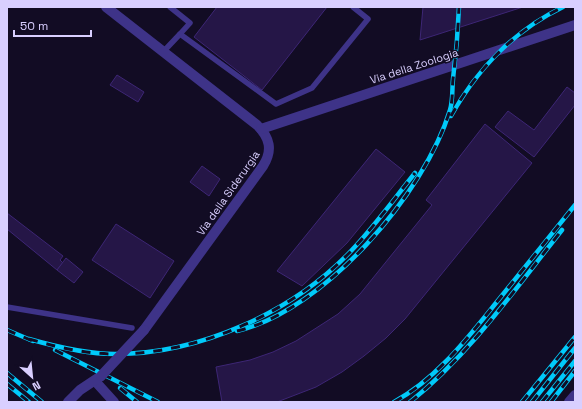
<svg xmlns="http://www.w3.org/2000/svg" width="582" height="409" font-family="'Space Grotesk',sans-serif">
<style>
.building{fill:#251647;stroke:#3d2675}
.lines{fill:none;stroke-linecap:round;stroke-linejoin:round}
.service{stroke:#3e3388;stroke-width:5.5}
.minor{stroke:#3e3388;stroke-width:10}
.rail-casing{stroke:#00cafa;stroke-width:4.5}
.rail{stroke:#120c24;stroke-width:3;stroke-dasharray:9;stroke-linecap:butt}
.minor-bridge{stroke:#3e3388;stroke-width:10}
.labels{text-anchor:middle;stroke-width:3;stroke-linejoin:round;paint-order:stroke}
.street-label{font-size:11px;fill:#d9cfff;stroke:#120c24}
</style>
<rect width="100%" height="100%" fill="#120c24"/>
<g class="building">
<polygon points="217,7 327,7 262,90 194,37"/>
<polygon points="423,7 523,7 420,40"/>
<polygon points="117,75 144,92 138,102 110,85"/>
<polygon points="567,87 575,93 575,105 534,157 495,127 508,111 534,130"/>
<polygon points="485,124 532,163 405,319 386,338 364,356 342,372 316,387 277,402 222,402 216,367 250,360 273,352 296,341 338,314 360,294 432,205 426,200"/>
<polygon points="376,149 405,172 347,243 302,286 277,271"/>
<polygon points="202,166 220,179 209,196 190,182"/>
<polygon points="7,213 63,256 60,260 63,263 57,270 7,229"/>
<polygon points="116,224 174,261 150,298 92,260"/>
<polygon points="66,258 83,272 74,283 57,270"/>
</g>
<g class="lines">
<g class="service">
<polyline points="170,7 190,23 180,34"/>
<polyline points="163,52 180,34 276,104 312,88 368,19 353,7"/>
<polyline points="7,307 132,328"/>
</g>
<g class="minor">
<path d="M106 7 257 125C270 138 273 150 263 166L144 330"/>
<polyline points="261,129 575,25"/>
<polyline points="95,381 114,402"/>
<polyline points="68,402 80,390 101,376"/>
<polyline points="569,402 575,395"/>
</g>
<g class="rail-casing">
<g id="rail">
<path d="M451 116C477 69 515 30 563 7"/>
<polyline points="7,330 33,341"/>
<path d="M237 331C324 311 425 193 450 110 453 100 452 89 453 79 456 55 458 31 459 7"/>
<path d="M29 339C57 347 86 354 115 354 200 354 293 312 351 251 374 227 394 199 415 173"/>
<polyline points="55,350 158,402"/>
<polyline points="7,373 42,402"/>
<polyline points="7,384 29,402"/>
<polyline points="120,388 137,402"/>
<path d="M394 402C438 378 469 336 500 298 525 267 550 236 575 205"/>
<path d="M410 402C470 354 515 289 562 230"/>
<polyline points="522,402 575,337"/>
<polyline points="532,402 575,348"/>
<polyline points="542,402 575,361"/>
<polyline points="551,402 575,371"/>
</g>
</g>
<use href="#rail" class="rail"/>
<polyline class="minor-bridge" points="101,376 144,330"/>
</g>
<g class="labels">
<g class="street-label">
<text transform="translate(414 66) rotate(-18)" y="4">Via della Zoologia</text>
<text transform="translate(228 193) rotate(-55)" y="4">Via della Siderurgia</text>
</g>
</g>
<rect width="582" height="409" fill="none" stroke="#d9cfff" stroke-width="16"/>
<g transform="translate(32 377) rotate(153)" stroke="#120c24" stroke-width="3" paint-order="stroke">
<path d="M0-3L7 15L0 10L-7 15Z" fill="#d9cfff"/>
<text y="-6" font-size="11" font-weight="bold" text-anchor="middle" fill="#d9cfff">N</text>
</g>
<path d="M14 30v6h77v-6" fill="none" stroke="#d9cfff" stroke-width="2"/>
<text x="20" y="30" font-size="12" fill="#d9cfff" stroke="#120c24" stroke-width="3" paint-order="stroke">50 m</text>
</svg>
